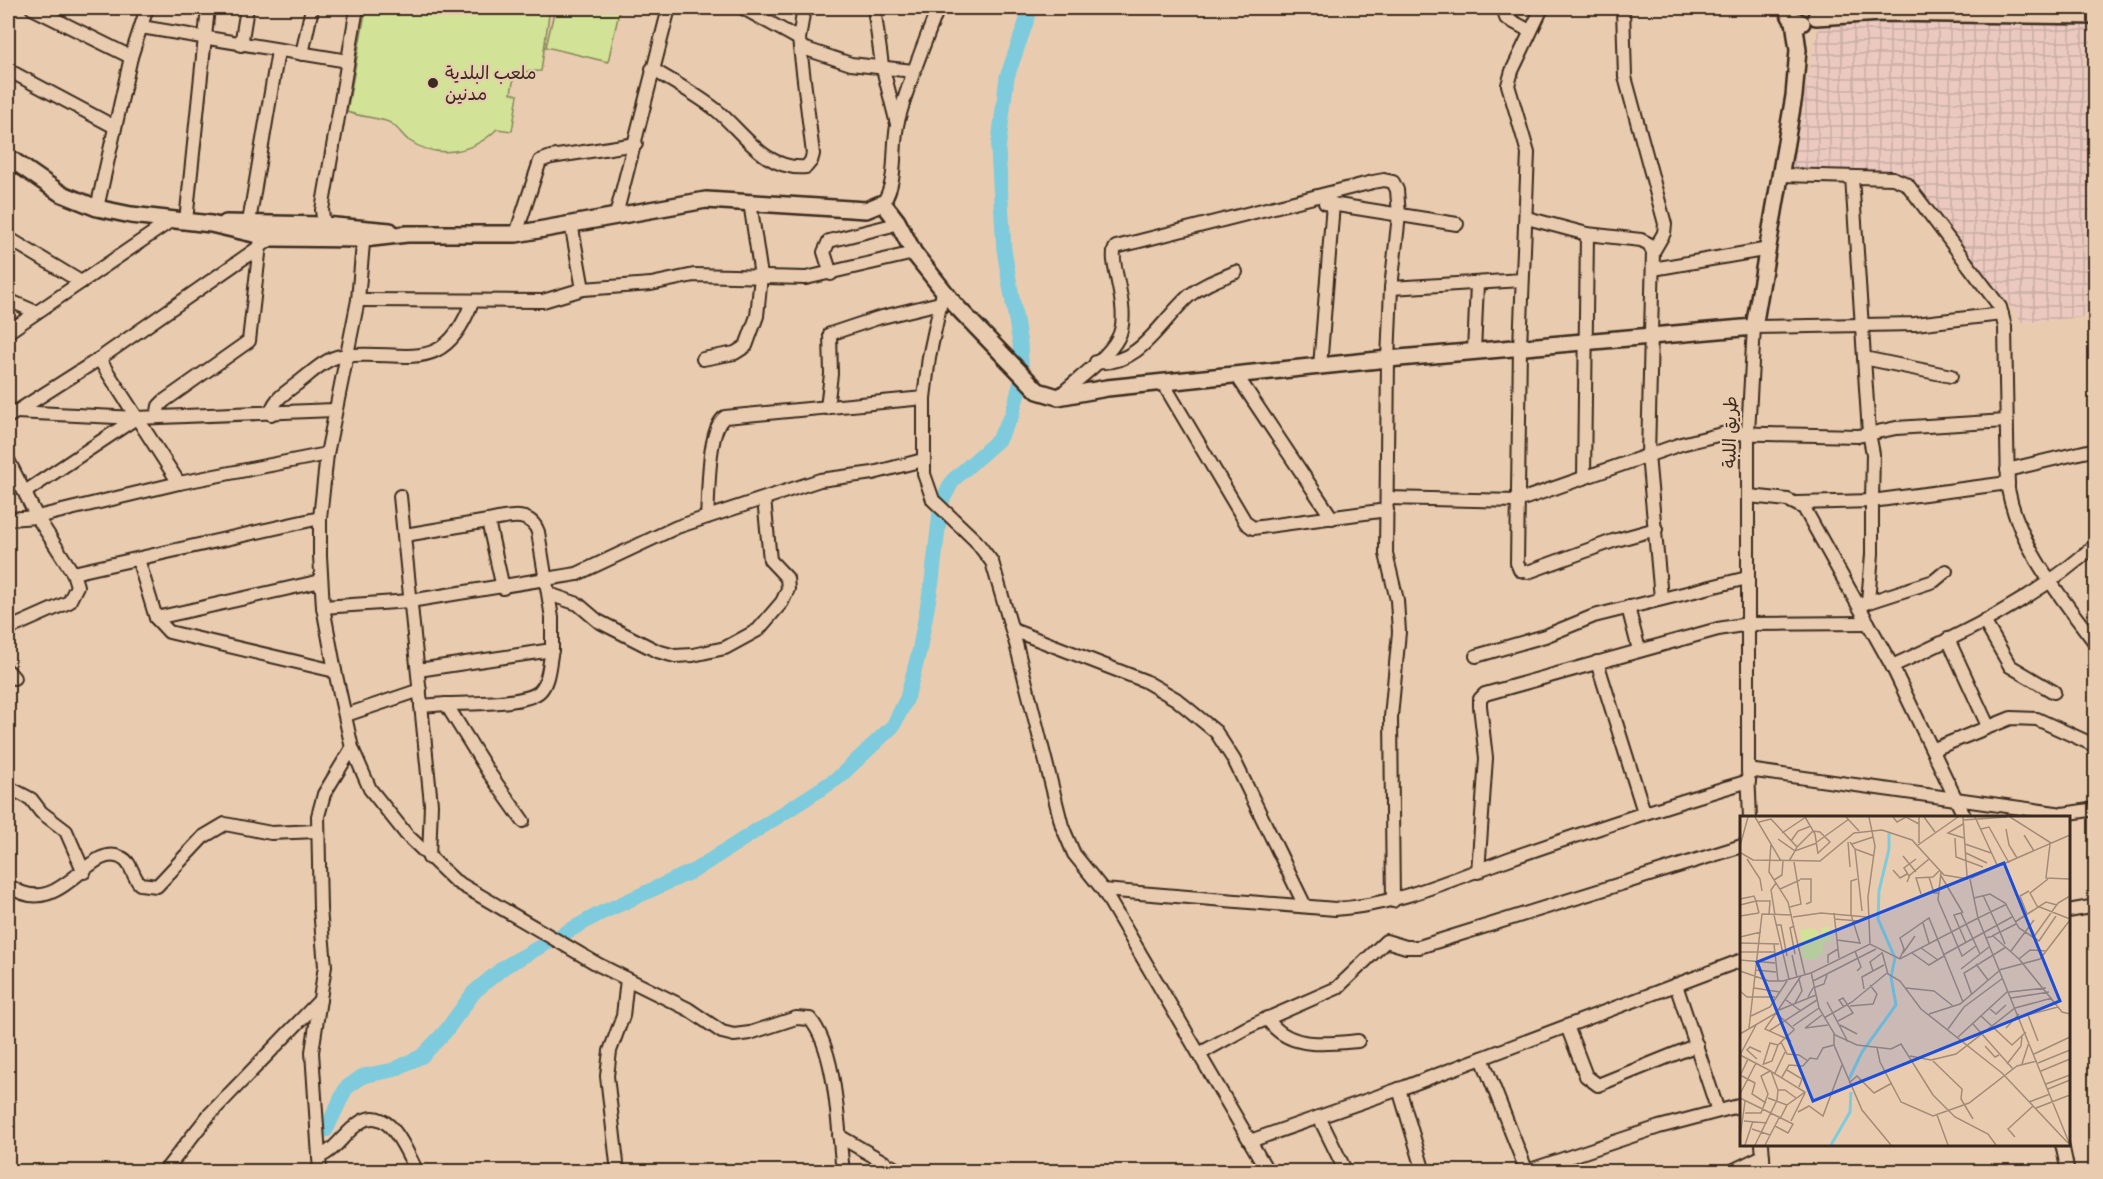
<svg xmlns="http://www.w3.org/2000/svg" width="2103" height="1179" font-family="Delius,'Playpen Sans Arabic',sans-serif">
<style>
.industrial{fill:url(#industrial-grid)}
.grass{fill:#d2e296;stroke:#86865a;stroke-width:1.5}
.lines{fill:none;stroke-linecap:round;stroke-linejoin:round}
.river{stroke:#7dcbdc;stroke-width:15}
.minor-casing{stroke:#3b2a1e;stroke-width:16}
.major-casing{stroke:#3b2a1e;stroke-width:20}
.minor{stroke:#e9ccb0;stroke-width:12}
.major{stroke:#e9ccb0;stroke-width:15}
.poi-dot{fill:#3b2a1e;stroke:#e9ccb0;stroke-width:2}
.labels{text-anchor:middle;stroke-width:4.5;stroke-linejoin:round;paint-order:stroke}
.poi-label{font-size:18px;fill:#3b2a1e;stroke:#e9ccb0;text-anchor:start}
.street-label{font-size:18px;fill:#3b2a1e;stroke:#e9ccb0}
.inset-river{fill:none;stroke:#7dcbdc;stroke-width:3}
.inset-road{fill:none;stroke:#a38b76;stroke-width:1.5}
.view{fill:#1d4ed8;fill-opacity:0.15;stroke:#1d4ed8;stroke-width:3}
.inset-edge{fill:none;stroke:#3b2a1e;stroke-width:3}
</style>
<defs>
<pattern id="industrial-grid" width="8" height="8" patternUnits="userSpaceOnUse" patternTransform="scale(1.5)"><rect width="8" height="8" fill="#ebc9bf"/><path d="M0 4h8M4 0v8" fill="none" stroke="#caada4"/></pattern>
</defs>
<rect width="100%" height="100%" fill="#e9ccb0"/>
<filter id="ink" filterUnits="userSpaceOnUse"><feTurbulence type="fractalNoise" baseFrequency=".0167" numOctaves="2"/><feDisplacementMap in="SourceGraphic" scale="12" xChannelSelector="R" yChannelSelector="G"/><feConvolveMatrix kernelMatrix="1 2 1 2 8 2 1 2 1" color-interpolation-filters="sRGB"/></filter>
<g filter="url(#ink)">
<polygon class="industrial" points="2095,16 2095,316 2023,323 1919,191 1909,183 1791,170 1816,34 1823,22 1902,23"/>
<g class="grass">
<path d="M366 8H550L541 71 515 72 511 93 518 95 512 131 497 129C473 153 437 160 408 140 402 135 398 128 392 124 385 118 359 117 347 112Z"/>
<polygon points="555,8 620,8 608,62 546,47"/>
</g>
<g class="lines">
<polyline class="river" points="326,1130 346,1088 363,1076 393,1070 422,1056 445,1032 474,992 504,967 599,914 695,870 838,778 893,726 907,698 919,652 932,581 941,503 953,480 998,440 1012,415 1022,378 1020,344 1004,250 998,150 1007,77 1031,8"/>
<g class="minor-casing">
<g id="minor">
<polyline points="32,8 131,57"/>
<polyline points="743,8 799,39"/>
<polyline points="874,8 882,65 897,124"/>
<polyline points="1504,8 1506,18 1530,31"/>
<polyline points="1542,8 1512,71 1508,85 1528,153 1520,347 1517,563 1520,570 1528,572 1613,541 1656,529"/>
<polyline points="1623,8 1625,77 1665,224 1664,233 1653,252"/>
<polyline points="141,27 348,61"/>
<polyline points="241,45 247,8"/>
<polyline points="800,47 851,64 913,71"/>
<polyline points="302,54 312,8"/>
<path d="M652 69C673 82 696 94 715 109 743 131 764 171 806 167L811 161 813 154 799 39 804 8"/>
<polyline points="8,70 115,127"/>
<path d="M1782 175 1893 178 1907 184 2000 307 2005 327 2008 489C2019 547 2061 597 2096 644"/>
<path d="M883 203C899 179 891 148 898 121 908 82 924 45 938 8"/>
<polyline points="1325,203 1457,224"/>
<polyline points="97,208 131,57 147,8"/>
<polyline points="616,215 669,8"/>
<polyline points="1527,218 1587,234"/>
<polyline points="186,221 208,8"/>
<polyline points="249,222 278,51"/>
<polyline points="571,223 583,289"/>
<path d="M364 232 358 300 327 454 320 518V556L323 607 335 671 352 748 370 789 406 834 455 881 599 965 688 1009 722 1032 734 1035 750 1033 796 1018 810 1019C837 1050 838 1131 843 1172"/>
<polyline points="325,234 322,210 357,8"/>
<polyline points="516,234 540,161 551,157 636,144"/>
<polyline points="8,238 81,282"/>
<polyline points="1653,269 1769,249"/>
<polyline points="831,274 824,252 829,241 889,226 897,221"/>
<polyline points="1391,288 1522,280"/>
<polyline points="943,292 929,357 924,398 924,474 933,500 975,540 992,562 1016,644 1062,826 1074,854 1103,890 1268,1172"/>
<polyline points="8,300 36,312"/>
<polyline points="358,300 543,301 583,289 651,284 694,275 806,278 914,253"/>
<polyline points="8,332 172,220"/>
<polyline points="1474,352 1477,284"/>
<polyline points="1864,358 1951,376"/>
<polyline points="99,359 179,483"/>
<polyline points="703,359 735,353 746,346 757,316 761,276 750,202"/>
<path d="M1096 362C1140 367 1160 321 1190 295 1204 284 1219 279 1236 272"/>
<polyline points="1320,367 1333,204"/>
<polyline points="1237,376 1332,518"/>
<polyline points="1163,383 1246,523 1253,528 1387,510"/>
<path d="M1058 397C1076 380 1107 359 1118 338 1133 310 1106 259 1116 247L1373 182 1384 180 1393 182 1397 190 1399 215 1391 288 1388 359 1386 554 1397 600 1399 632 1391 717 1393 901"/>
<polyline points="827,408 831,374 830,334 878,318 940,303"/>
<polyline points="16,412 136,418 334,410"/>
<path d="M271 414C273 400 284 394 294 386 307 377 325 358 341 356 403 348 443 380 472 302"/>
<polyline points="8,417 99,359 275,236"/>
<polyline points="157,417 159,406 164,401 249,341 260,245"/>
<polyline points="8,460 37,517 73,573 77,586 69,602 8,629"/>
<polyline points="2007,470 2096,449"/>
<polyline points="1584,478 1587,234 1641,240 1649,244 1653,252 1648,455 1661,598"/>
<polyline points="25,492 136,418"/>
<polyline points="400,496 431,804 429,858"/>
<polyline points="1749,496 1788,500 1804,508 1892,666 1965,818"/>
<polyline points="1387,498 1517,501 1681,444 1726,433 1858,436 1896,428 2006,421"/>
<polyline points="1797,503 1872,501 1873,454 1869,433 1852,177"/>
<path d="M707 517C709 495 707 429 725 417L924 398"/>
<polyline points="8,519 37,517 179,483 327,454"/>
<polyline points="405,535 488,521"/>
<polyline points="138,559 156,618 169,632 335,671"/>
<polyline points="73,573 320,518"/>
<polyline points="549,594 578,604 598,621 657,651 675,656 693,655 725,648 758,630 782,602 788,589 787,578 770,560 764,499"/>
<polyline points="1868,602 1872,554 1872,501 2008,483"/>
<polyline points="1863,604 1934,581 1946,571"/>
<polyline points="323,607 410,601 577,574 677,527 820,480 873,473 923,460"/>
<polyline points="1628,607 1639,650"/>
<polyline points="156,618 321,581"/>
<polyline points="1984,621 2010,666 2054,692"/>
<polyline points="1013,630 1145,681 1176,699 1216,732 1234,760 1305,906"/>
<polyline points="1948,639 1988,726"/>
<polyline points="1476,656 1545,636 1594,616 1747,578"/>
<polyline points="1597,662 1644,812"/>
<path d="M1892 666C1963 634 2038 598 2096 544"/>
<path d="M418 670 552 650V618L538 532C530 509 506 518 488 521L503 588"/>
<polyline points="8,671 14,678"/>
<path d="M446 704C465 703 527 705 540 691 549 682 549 663 552 650"/>
<polyline points="421,706 446,704 489,773 523,821"/>
<polyline points="346,715 420,690"/>
<polyline points="1934,749 2011,718 2037,719 2096,746"/>
<polyline points="1748,770 2063,814 2096,809"/>
<polyline points="8,787 31,799 41,812 66,831 84,872"/>
<polyline points="1750,818 1748,770 1748,433 1754,327 1915,324 2002,314"/>
<polyline points="1478,872 1486,758 1480,706 1480,699 1485,694 1718,629 1748,624 1868,623"/>
<path d="M8 885C60 924 88 840 122 858 132 863 132 876 140 884L157 886 203 837 225 824 271 833 317 831"/>
<path d="M1103 890 1335 909C1399 905 1454 878 1514 857 1592 830 1670 804 1749 781"/>
<polyline points="2068,911 2096,906"/>
<polyline points="1676,985 1718,1111"/>
<path d="M1267 1018C1287 1050 1325 1044 1358 1041"/>
<polyline points="1567,1026 1586,1076 1598,1085 1697,1045"/>
<polyline points="1199,1054 1248,1027 1337,988 1386,941 1406,947 1419,947 1742,846"/>
<polyline points="1482,1058 1527,1172"/>
<polyline points="1399,1089 1424,1172"/>
<polyline points="1319,1117 1346,1172"/>
<polyline points="839,1136 901,1172"/>
<polyline points="1250,1141 1405,1087 1742,960"/>
<polyline points="1762,1144 1764,1172"/>
<polyline points="2062,1144 2068,1172"/>
<path d="M319 1157C335 1150 341 1138 354 1127 386 1097 405 1149 417 1172"/>
<polyline points="164,1172 209,1115 320,1000"/>
<polyline points="320,1172 312,1052 325,966 320,909 318,816 324,794 352,748"/>
<polyline points="618,1172 607,1076 610,1051 623,1016 627,979"/>
<polyline points="1524,1172 1659,1127 1742,1105"/>
<polyline points="1730,1172 1763,1156"/>
</g>
</g>
<g class="major-casing">
<g id="major">
<polyline points="1786,8 1791,18 1802,23"/>
<polyline points="1816,17 1882,13 2096,16"/>
<polyline points="8,157 60,193 97,208 131,215 211,224 271,238 364,239 407,234 516,234 706,200 866,210 883,203 897,221 914,253 955,305 1038,391 1058,397 1107,388 1388,359 1754,327 1794,96 1798,50 1794,21"/>
<polyline points="226,223 324,225 390,231"/>
</g>
</g>
<use href="#minor" class="minor"/>
<use href="#major" class="major"/>
</g>
</g>
<circle class="poi-dot" cx="433" cy="83" r="6"/>
<g class="labels">
<g class="poi-label">
<text x="445" y="79">ملعب البلدية<tspan x="445" dy="21">مدنين</tspan></text>
</g>
<g class="street-label">
<text transform="translate(1730 432) rotate(-89)" y="6">طريق اللبة</text>
</g>
</g>
<g transform="translate(1740 816)">
<rect width="330" height="330" fill="#e9ccb0"/>
<path d="M89 110 91 125 83 126V137L74 144 63 143 60 114 74 112 82 121 81 112Z" fill="#d2e296"/>
<path class="inset-river" d="M109 263 122 236 156 189 151 161 155 142 138 103 139 75 149 33V17M91 329 110 296 111 276"/>
<path class="inset-road" d="M15 1 41 45M65 1 75 18 78 38M106 1 119 15M129 1 135 30 128 81 130 128M153 1 157 6 166 1 179 8M179 1V27M184 1 195 16M223 1 227 60M235 1 258 51M270 1 311 27M223 4 267 1M19 6 31 3 57 31 55 35 77 27M223 8 208 17 224 22M241 13 249 11 269 47M266 13 269 29 277 42M42 17 66 1M284 19 294 35M215 22 216 41 243 51M38 23 55 35 49 45M51 25 58 15 71 10M77 26 109 3M108 26 110 51M110 26 115 33 122 95M31 27 29 56 48 86 65 159M112 28 133 21M225 28 251 37M310 28 306 62 330 63M178 29 218 1M0 30 8 1M57 31 73 15 80 16 90 26 78 37M115 33 134 40M1 37 13 44 80 45 114 17 142 14 172 24 204 59 228 63M226 37 247 47M163 40 176 56M7 43 20 63 22 75M153 54 160 62 167 58M201 56 198 84 222 140 236 130M200 58 223 97M169 60 164 52 176 43M189 61 194 77H198M231 62 330 19M60 63H71V86L66 88M308 63 290 77 297 90 330 103M34 64 42 59 43 45M167 66 170 59 189 43M40 73 60 64M181 78 176 62 193 61 199 55M243 79 260 116 252 120M234 82 250 78 265 87 279 112 299 125 316 100M0 83 14 80 16 85H30L29 98M267 88 238 102 330 329M0 89 16 85 19 97M50 91 61 88 54 46M94 97 99 142M287 98 280 80 289 75M34 99 49 163M35 99 31 74 36 67M0 100 19 97M53 101 81 97 127 101M94 103 119 105M275 106 306 86 317 89M183 107 189 127M36 109H41L47 140M54 110 50 112 55 138M0 121 21 116M246 122 253 120 279 143 322 196 330 198M293 122 318 87 330 80M97 124 120 127 111 99V65L117 63M0 127 39 128M226 127 214 99 221 97 240 138M34 128 38 165M265 128 260 116 276 108M181 132 198 144M115 135 121 151 117 155M271 135 294 104M0 136H34M142 136 148 158 160 165 181 193 262 257 328 327M163 137 175 120M172 137 189 149 204 140M52 139 57 161M203 139 272 101M160 142 164 133 160 122 189 102 223 186M279 143 290 134 307 135M0 144 35 147M88 147V139L98 133M236 148 248 164M221 153 249 131M16 154 36 156M259 154 300 143 330 104M0 155 29 165H43L71 157 130 128 160 143 238 102 230 63M133 155 130 146 142 137M71 156 79 192 95 219 117 229 151 233 161 228 193 279 215 301 248 318 256 329M73 165 136 133M14 172 40 176M166 172 194 175 213 190M124 173 122 161 144 149M0 175 7 181H35M269 176 306 172M232 179 224 157 266 131M68 181 73 172 84 168 87 159M271 182 309 176M46 184 61 195M87 186 108 226M55 187 62 175 59 163M110 190 133 188 137 178 130 169M250 193 256 198 266 189M39 194 76 179M189 198 220 188 259 155M288 199 298 225M11 200 30 191 47 165M241 200 272 229 286 216M280 201 318 191M84 202 112 186 147 157M98 205 113 197 103 182 99 184 104 191M233 208 273 253M100 209 117 218M53 210 79 192M9 212 22 98 52 99M65 212 88 209M65 212 82 199M266 212 279 198M208 213 224 191 263 162M29 215 77 184M0 218 36 197 61 160M94 218V229L122 294 151 329M218 221 268 175M41 226 47 238 59 239 68 245M245 230 255 241 259 239M137 232 140 246 161 286 193 300 229 287 277 250 297 245M294 238 330 221M0 239 31 255 38 274 37 284 15 329M0 239 16 209M170 240 191 244 216 238 275 192 312 182M17 243 7 234 10 231 21 236M193 245 222 273 221 283 233 303M298 247 330 234M24 248 32 245 38 229 45 222 54 214V213L36 197 25 213 45 222 51 225M267 248 281 230 282 220M282 248 289 226M23 249 30 227 38 229M47 254 62 263 59 271M301 255 330 243M32 256 65 276 47 289 40 303M35 257 45 236M0 259 15 267 12 278 26 287M0 260 8 243M42 261 49 249 63 250 70 242 77 243 83 232 94 229M109 267 117 260 134 277 152 267M306 268 330 259M308 273 330 264M38 274H45L56 282M0 278 16 247M0 282 53 308 48 317 35 310M28 282 47 289M289 286 310 278M296 292 330 279M58 296 69 290 83 300 102 249M5 297H21L28 278 21 260 30 255M197 299 208 329M4 305 27 307M51 305 65 277M12 313 30 319M275 321 268 313 293 290M0 322 5 285M5 329 13 305M25 329 39 302"/>
<path class="view" d="M264 47 320 185 73 285 17 146Z"/>
<rect width="330" height="330" class="inset-edge"/>
</g>
<rect width="2103" height="1179" fill="none" stroke="#e9ccb0" stroke-width="30"/>
<rect x="15" y="15" width="2073" height="1149" fill="none" stroke="#3b2a1e" stroke-width="2" filter="url(#ink)"/>
</svg>
